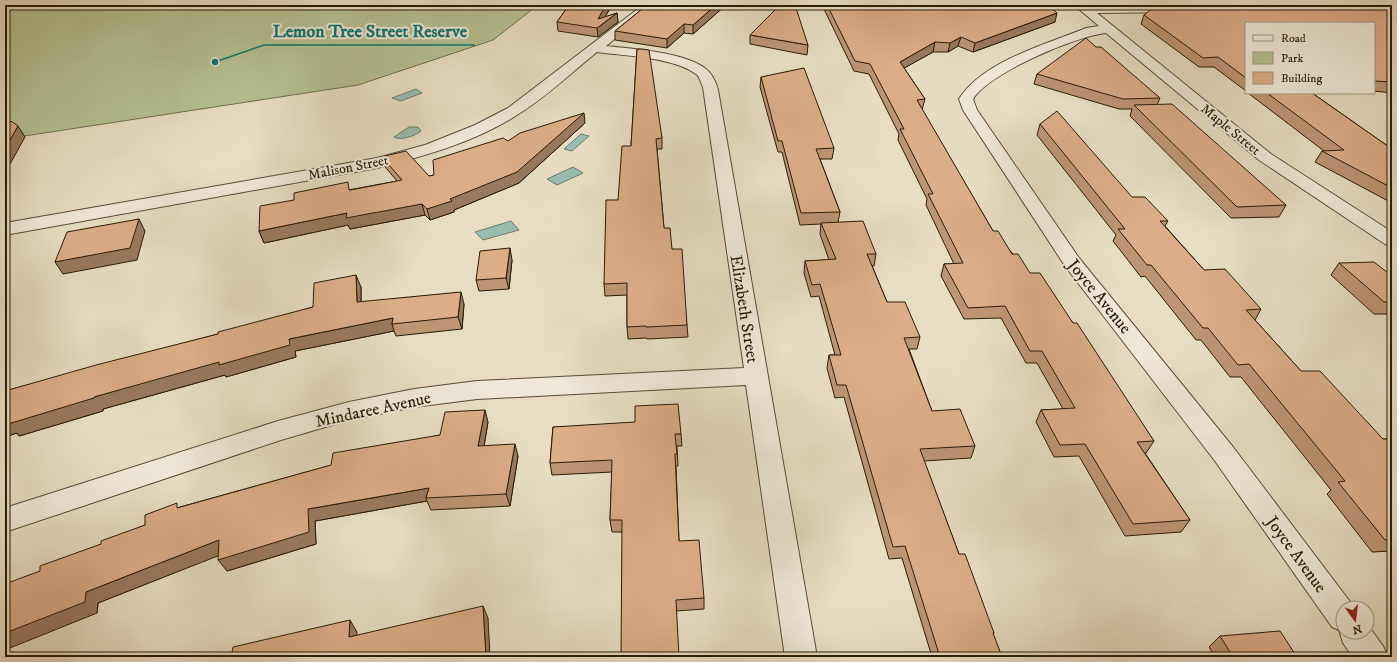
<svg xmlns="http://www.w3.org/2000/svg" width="1397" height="662" font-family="'IM FELL DW Pica',serif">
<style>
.green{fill:#b5c194;stroke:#6f6e4e}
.water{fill:#98bdae;stroke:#6c7c6b}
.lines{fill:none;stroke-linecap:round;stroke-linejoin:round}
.stream{fill:#6c7c6b;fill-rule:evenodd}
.minor-casing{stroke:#594c36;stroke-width:2}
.minor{fill:#f0e9d8;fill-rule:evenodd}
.wall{fill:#bc9575;stroke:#291b07}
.shaded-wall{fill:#99795f;stroke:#291b07}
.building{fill:#dbad88;stroke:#291b07}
.labels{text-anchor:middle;stroke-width:4;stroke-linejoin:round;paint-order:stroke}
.far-street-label{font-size:14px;fill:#291b07;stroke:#f0e9d8}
.street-label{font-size:17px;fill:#291b07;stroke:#f0e9d8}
.leader{fill:none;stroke:#0f766e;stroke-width:1.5}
.callout-dot{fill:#0f766e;stroke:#f0e9d8;stroke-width:1.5}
.callout-label{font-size:18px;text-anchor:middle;font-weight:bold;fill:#0f766e;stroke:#f0e9d8;stroke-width:4;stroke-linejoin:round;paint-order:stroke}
</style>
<rect width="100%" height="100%" fill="#e8ddc3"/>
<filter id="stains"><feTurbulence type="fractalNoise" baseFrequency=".005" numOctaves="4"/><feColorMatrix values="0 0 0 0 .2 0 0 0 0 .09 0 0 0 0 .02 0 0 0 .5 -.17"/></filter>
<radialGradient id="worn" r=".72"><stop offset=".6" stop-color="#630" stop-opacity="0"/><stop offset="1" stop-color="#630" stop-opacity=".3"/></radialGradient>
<polygon class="green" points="5,5 538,5 493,40 358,85 5,139"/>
<g class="water">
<polygon points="416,89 422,93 401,101 392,98"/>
<path d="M409 127H418L421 131C415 136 401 141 394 137Z"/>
<polygon points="581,134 589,136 572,151 564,149"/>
<polygon points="573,167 583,173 557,185 547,179"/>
<polygon points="511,221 519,230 483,240 475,232"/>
</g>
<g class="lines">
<polygon class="stream" points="34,5 47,5 5,11 5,9"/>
<g class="minor-casing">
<g id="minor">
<path d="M643 5H656L606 46C632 49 685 52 706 69 712 74 716 82 718 90L817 657H785L746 385 477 399 414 407 349 420 281 440 5 532V508L278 421 349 402 414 389 477 381 744 368 703 87C701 83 700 77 696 74 673 57 625 56 597 52 571 73 545 98 517 115 475 142 425 156 377 168L5 235V223L377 158 425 145 475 125 508 108Z"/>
<path d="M1074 5 1186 6 1188 8 1186 10 1182 12 1097 13 1271 154 1392 232V246L1385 244 1259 160 1106 33C1076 36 989 73 973 99L977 110 1079 258 1233 447 1354 607 1355 608H1343V632H1367V624L1383 646 1388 657H1353L1343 643 1339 630 1332 627 1215 461 1065 266 963 110 959 99C983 61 1045 45 1086 28L1099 26Z"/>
</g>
</g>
<use href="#minor" class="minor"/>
</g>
<g class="wall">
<polygon points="569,5 612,5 605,17 617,13 618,22 598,37 558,31 557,22"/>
<polygon points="647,5 726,5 693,34 684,33 667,48 615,40 615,31"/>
<polygon points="822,5 1048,5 1055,22 973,52 958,46 948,52 933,52 904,68 925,99 922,110 993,231 1073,323 1154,441 1146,453 1145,453 1190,520 1181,532 1125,536 1079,456 1054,457 1036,422 1041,410 1063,409 1037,363 1026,363 1001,318 964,319 941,276 944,264 954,264 926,205 927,199 898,140 899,134 869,74 854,71"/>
<polygon points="1392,6 1392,93 1374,91 1374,23 1246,23 1246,91 1214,67 1199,67 1141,24 1144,15"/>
<polygon points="750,35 808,45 807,55 750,44"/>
<polygon points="1096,47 1160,98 1157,105 1286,205 1279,217 1231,218 1130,116 1132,109 1119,109 1034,84 1037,74"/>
<polygon points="637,49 662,138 662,149 657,149 664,228 672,249 687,325 688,337 647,339 646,338 628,339 627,327 627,295 605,296 604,284 618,200 631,146"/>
<polygon points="761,77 834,148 832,159 820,159 840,212 838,222 876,254 874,266 872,266 887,302 920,337 917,349 909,349 932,411 975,446 971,458 924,461 959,554 994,633 993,634 1002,657 932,657 902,558 889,559 844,397 835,398 827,368 829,355 835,355 819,296 811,297 804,273 805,261 829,260 820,234 821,224 800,225 782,152 778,152 760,87"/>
<polygon points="1248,93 1312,93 1392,149 1392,203 1315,162 1322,151 1324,151"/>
<polygon points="585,123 519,183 454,210 454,212 430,220 425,215 350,229 348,225 264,243 259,231 294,200 397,181 386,168 383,158 429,176 434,175 508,141"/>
<polygon points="1040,124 1132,197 1168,221 1165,226 1204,270 1261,309 1255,320 1301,371 1383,439 1392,439 1392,551 1372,552 1327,494 1331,490 1241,377 1230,377 1201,340 1196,340 1145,276 1141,277 1113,241 1116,235 1037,135"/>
<polygon points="512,260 509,289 479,291 476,280"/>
<polygon points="1339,263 1392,276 1392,314 1374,314 1331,275"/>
<polygon points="361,287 361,302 464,304 462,329 396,336 394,331 295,351 296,357 226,377 225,375 103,409 103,411 19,436 17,433 5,437 5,391 218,334 313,307"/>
<polygon points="488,422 484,446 518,456 510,506 431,510 427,501 315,521 316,544 227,571 218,555 98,603 97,613 40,571 145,525 180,507 440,435"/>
<polygon points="553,427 681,434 682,446 677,446 678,466 676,466 679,541 704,598 704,609 676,611 622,532 612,532 610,520 612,472 552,475 550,463"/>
<polygon points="1220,636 1297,657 1215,657 1209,647"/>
</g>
<g class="shaded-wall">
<polygon points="606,5 612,5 599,27 617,13 618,22 598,37 597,28 598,19"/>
<polygon points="716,5 726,5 693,34 693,25"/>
<polygon points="1057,13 1055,22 973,52 975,43"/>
<polygon points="684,24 684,33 667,48 667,39"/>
<polygon points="961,37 958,46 948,52 950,43"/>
<polygon points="935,42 933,52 899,71 900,62"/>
<polygon points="584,113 585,123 519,183 454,210 454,212 430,220 427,209 450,199"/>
<polygon points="18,126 25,137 5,173 5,149"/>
<polygon points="422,204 425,215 350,229 348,225 264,243 259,231 347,213"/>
<polygon points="139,219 145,231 137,260 63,274 55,262"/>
<polygon points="510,248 512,260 509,289 506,278"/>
<polygon points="356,275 361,287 361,314 357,302"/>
<polygon points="461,292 464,304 462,329 458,317"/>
<polygon points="393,318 392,324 394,331 295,351 296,357 226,377 225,375 103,409 103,411 19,436 17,433 5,437 5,421 94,397 289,339"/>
<polygon points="485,410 488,422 482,458 478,446"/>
<polygon points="515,444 518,456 510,506 506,494"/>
<polygon points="429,488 426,498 427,501 315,521 316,544 227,571 218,560 308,509"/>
<polygon points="219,540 228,552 98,603 97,613 5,650 5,633 86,592"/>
<polygon points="483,606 488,618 490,657 486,657"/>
<polygon points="350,620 357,632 356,648 349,637"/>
</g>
<g class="building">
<polygon points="569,5 606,5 598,19 617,13 597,28 557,22"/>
<polygon points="647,5 716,5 693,25 684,24 667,39 615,31"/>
<polygon points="780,5 795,5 808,45 750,35"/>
<polygon points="827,5 1048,5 1057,13 975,43 961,37 950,43 935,42 900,62 925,99 917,100 993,231 998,231 1012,254 1018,254 1030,273 1040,273 1073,323 1077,323 1154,441 1137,442 1190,520 1133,524 1085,444 1060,445 1041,410 1075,408 1042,351 1030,351 1005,306 968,308 944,264 963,263 928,194 933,194 900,129 904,129 870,64 855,61"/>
<polygon points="1156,5 1391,5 1392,6 1392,82 1374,81 1374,23 1246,23 1246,78 1218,57 1203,58 1144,15"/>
<polygon points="1086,38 1096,47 1101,47 1160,98 1123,99 1037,74"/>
<polygon points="637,49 642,49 649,50 662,138 656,139 664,228 670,228 672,249 682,249 687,325 646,327 646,326 627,327 627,283 604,284 606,200 618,200 622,146 631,146"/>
<polygon points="804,68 834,148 816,149 840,212 801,213 782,141 778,141 761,77"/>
<polygon points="1267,93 1312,93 1392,149 1392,188 1322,151 1344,150"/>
<polygon points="1172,104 1286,205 1237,207 1134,105"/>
<polygon points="1057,111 1132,197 1145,197 1168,221 1160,221 1204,270 1225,269 1261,309 1246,310 1301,371 1320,371 1383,439 1392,439 1392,540 1385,540 1338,482 1345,481 1249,364 1238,365 1208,328 1203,328 1151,265 1147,265 1118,229 1125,229 1040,124"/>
<polygon points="584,113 517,172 450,199 452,201 427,209 422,204 346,218 347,213 259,231 260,206 294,200 294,193 348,182 349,190 351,190 402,180 383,158 385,156 406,151 429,176 434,175 433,160 503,138 508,141 520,133"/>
<polygon points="11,121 18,126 5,149 5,128"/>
<polygon points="139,219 130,248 55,262 67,232"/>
<polygon points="863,221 876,254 867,254 887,302 905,302 920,337 904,338 932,411 960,409 975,446 920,449 959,554 965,554 994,633 993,633 1002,657 935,657 940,657 905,546 893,547 846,385 837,385 829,355 841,355 820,284 812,285 805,261 836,259 821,223"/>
<polygon points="510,248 506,278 476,280 480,251"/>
<polygon points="1374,262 1392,276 1392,302 1384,302 1339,263"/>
<polygon points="356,275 357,302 461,292 458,317 392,324 393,318 289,339 290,345 219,365 219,362 94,397 94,398 8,424 9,420 5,421 5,391 96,365 218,334 218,332 313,307 314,283"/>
<polygon points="678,404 681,434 675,434 677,454 675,454 679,541 699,540 704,598 676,600 679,657 621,657 622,520 610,520 612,460 550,463 553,427 635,422 635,406"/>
<polygon points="485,410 478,446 515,444 506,494 426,498 429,488 308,509 309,532 218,560 219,540 86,592 85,602 5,633 5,584 40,571 40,566 101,544 101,541 145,525 145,515 177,503 177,508 331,465 333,453 440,435 445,412"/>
<polygon points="483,606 486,657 231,657 233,647 350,620 349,637"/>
<polygon points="1280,631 1297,657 1233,657 1220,636"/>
</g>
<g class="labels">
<g class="far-street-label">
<text transform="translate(1231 129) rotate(39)" y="5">Maple Street</text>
<text transform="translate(348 167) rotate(-11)" y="5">Malison Street</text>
</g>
<g class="street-label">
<text transform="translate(1100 296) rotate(51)" y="6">Joyce Avenue</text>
<text transform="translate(745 309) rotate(81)" y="6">Elizabeth Street</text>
<text transform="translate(373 409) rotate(-12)" y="6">Mindaree Avenue</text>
<text transform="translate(1297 554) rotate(54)" y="6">Joyce Avenue</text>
</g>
</g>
<path class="leader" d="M215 62L264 45H475"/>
<circle class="callout-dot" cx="215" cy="62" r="4"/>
<g class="callout-label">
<text x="370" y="37">Lemon Tree Street Reserve</text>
</g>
<rect width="1397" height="662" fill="none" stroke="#e8ddc3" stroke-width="20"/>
<rect x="6" y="6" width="1385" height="650" fill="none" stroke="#291b07" stroke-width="2"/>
<rect x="10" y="10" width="1377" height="642" fill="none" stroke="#291b07"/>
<rect x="1245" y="22" width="130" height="72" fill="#f0e9d8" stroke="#a09784"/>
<rect x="1253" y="35" width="20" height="6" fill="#f0e9d8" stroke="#a09784"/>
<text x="1281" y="42" font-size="12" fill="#291b07">Road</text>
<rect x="1253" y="52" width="20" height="12" fill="#b5c194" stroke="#a09784"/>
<text x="1281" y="62" font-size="12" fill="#291b07">Park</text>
<rect x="1253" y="72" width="20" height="12" fill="#dbad88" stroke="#a09784"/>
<text x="1281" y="82" font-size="12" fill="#291b07">Building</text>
<g transform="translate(1355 620) rotate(166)"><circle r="19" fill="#f0e9d8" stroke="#a09784"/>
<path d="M0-3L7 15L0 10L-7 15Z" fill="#8f2418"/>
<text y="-6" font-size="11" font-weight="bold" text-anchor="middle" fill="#291b07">N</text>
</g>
<rect width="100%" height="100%" filter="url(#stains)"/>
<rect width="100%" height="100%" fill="url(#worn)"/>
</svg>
